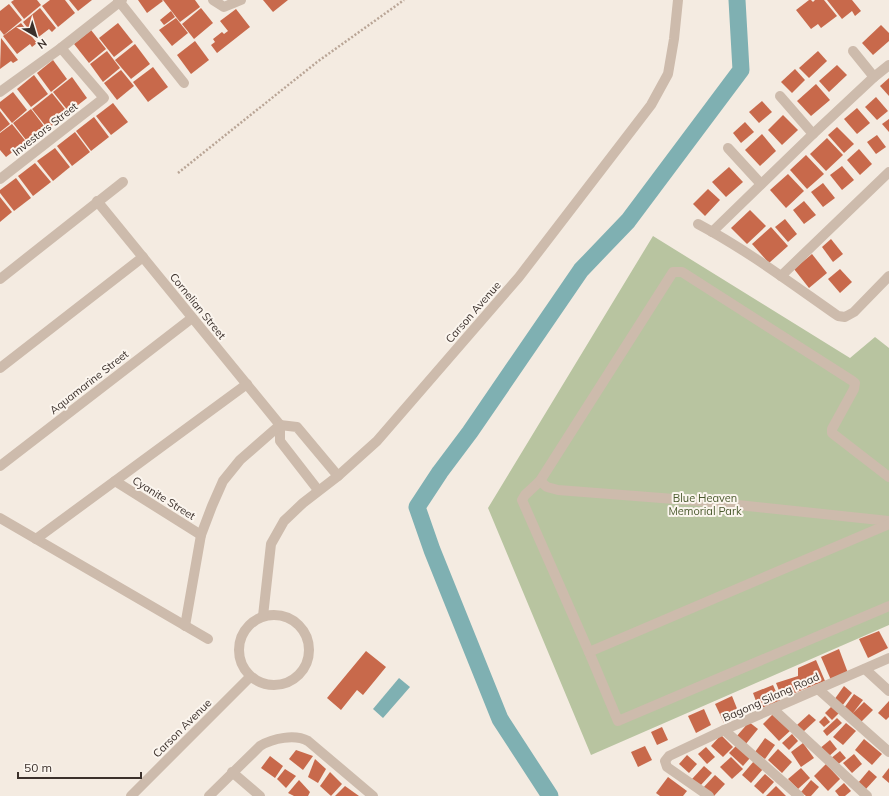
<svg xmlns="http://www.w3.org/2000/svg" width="889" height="796" font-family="Mulish,sans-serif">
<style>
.green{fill:#b8c4a0}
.water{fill:#7fb0b2}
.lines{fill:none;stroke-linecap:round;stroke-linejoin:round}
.canal{stroke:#7fb0b2;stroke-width:17}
.building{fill:#c8694b}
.path{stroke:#b9a596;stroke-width:2.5;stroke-dasharray:2 2;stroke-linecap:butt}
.minor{stroke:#cdbbac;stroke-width:10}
.labels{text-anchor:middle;stroke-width:4;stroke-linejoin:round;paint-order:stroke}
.street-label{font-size:11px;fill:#3b302b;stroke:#fbf5ee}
.park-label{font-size:11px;fill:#4a5a2e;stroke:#fbf5ee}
</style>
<rect width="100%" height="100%" fill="#f4ebe1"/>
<polygon class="green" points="653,236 850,358 875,337 889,348 889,625 591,755 488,508"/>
<polygon class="water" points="399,678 410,687 383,718 373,709"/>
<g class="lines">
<polyline class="canal" points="550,796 500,719 432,550 417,507 440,472 470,432 581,270 628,221 741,70 737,0"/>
</g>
<g class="building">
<polygon points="14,0 37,0 41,5 24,19 11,2"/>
<polygon points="50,0 65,0 75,13 58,27 42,6"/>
<polygon points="69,0 92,0 78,11"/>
<polygon points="138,0 162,0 163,1 147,13"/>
<polygon points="163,0 195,0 200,7 180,22"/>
<polygon points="263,0 288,0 273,12"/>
<polygon points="809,0 811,0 813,2 815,0 824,0 837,16 821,28 818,24 811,29 796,10"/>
<polygon points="827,0 852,0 861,11 855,16 852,11 842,19"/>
<polygon points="9,4 22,20 4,35 0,30 0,11"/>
<polygon points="40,8 56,28 52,32 49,29 36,39 23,22"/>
<polygon points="201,8 213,23 194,39 182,24"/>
<polygon points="236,9 250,27 217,53 211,45 215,42 213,39 222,32 224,34 228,31 220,21"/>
<polygon points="171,11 175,17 164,25 160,20"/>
<polygon points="176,18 188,33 172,46 159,30"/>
<polygon points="21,23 37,43 32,47 30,44 17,54 3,36"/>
<polygon points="118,23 133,42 114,57 99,38"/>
<polygon points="881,25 889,33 889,41 873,55 862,43"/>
<polygon points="91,30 106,49 89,63 74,44"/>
<polygon points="1,38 18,60 13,63 11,61 0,69"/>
<polygon points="195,41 209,60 191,74 177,55"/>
<polygon points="135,44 150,64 131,79 115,60"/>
<polygon points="107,51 120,68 103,82 90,64"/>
<polygon points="818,51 827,61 809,78 799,68"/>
<polygon points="53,60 67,79 51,92 37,73"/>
<polygon points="837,65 847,75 829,92 819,81"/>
<polygon points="153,67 168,87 148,102 133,82"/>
<polygon points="795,69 805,80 792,93 781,82"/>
<polygon points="121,70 134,86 117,100 104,83"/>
<polygon points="34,75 48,94 31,107 17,89"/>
<polygon points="72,77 87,98 69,112 53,92"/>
<polygon points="889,78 889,96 880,86"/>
<polygon points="816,84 830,100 811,116 797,101"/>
<polygon points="13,92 27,110 12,123 0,108 0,102"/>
<polygon points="52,93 68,113 48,129 32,109"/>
<polygon points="876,97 888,111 877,120 865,107"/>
<polygon points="762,101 772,112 759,123 749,112"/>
<polygon points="113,103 128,122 111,135 96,116"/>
<polygon points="857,108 870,123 857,134 844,119"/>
<polygon points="31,109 47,130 39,136 37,132 26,140 13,123"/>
<polygon points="0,111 10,124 0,132"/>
<polygon points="783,115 798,130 782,145 768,130"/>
<polygon points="94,117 109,137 91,151 76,131"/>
<polygon points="889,119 889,132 882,124"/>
<polygon points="745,122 754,132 741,143 733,133"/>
<polygon points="12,124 28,144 21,150 19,147 6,157 0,150 0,133"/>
<polygon points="837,127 854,144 844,153 828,135"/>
<polygon points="75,132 90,152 72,166 57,146"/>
<polygon points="762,134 776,151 760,166 745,150"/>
<polygon points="877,135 886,147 876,154 867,142"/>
<polygon points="827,138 843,155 826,171 810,154"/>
<polygon points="55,148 70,167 53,181 37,161"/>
<polygon points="859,149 872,164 860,175 847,160"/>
<polygon points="806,155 824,174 807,189 790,170"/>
<polygon points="35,163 51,182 33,196 18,176"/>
<polygon points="842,166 854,180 842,190 830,175"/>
<polygon points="729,167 743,182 726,197 712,182"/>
<polygon points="788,174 804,191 786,208 770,190"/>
<polygon points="16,178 31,198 14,211 0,193 0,190"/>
<polygon points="823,183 835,198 823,207 811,192"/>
<polygon points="708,189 720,200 705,216 693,204"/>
<polygon points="0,197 12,212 0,222"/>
<polygon points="804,201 816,215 804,224 793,210"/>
<polygon points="750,210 766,226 747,244 731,228"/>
<polygon points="785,219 797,234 788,242 775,227"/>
<polygon points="771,227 788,246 769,263 752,244"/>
<polygon points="831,239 843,254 833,262 822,247"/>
<polygon points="812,254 827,273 809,288 794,269"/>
<polygon points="840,269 852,282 840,293 828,279"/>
<polygon points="879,631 888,648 868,658 859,639"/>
<polygon points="839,649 848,673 831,680 821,657"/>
<polygon points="366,651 386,667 363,695 357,690 341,710 327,698"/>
<polygon points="816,660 825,681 782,698 776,683 798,676 798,668"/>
<polygon points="773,685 780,701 759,709 753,693"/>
<polygon points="844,686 852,693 842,706 834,700"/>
<polygon points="854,694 863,700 853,713 864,702 873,710 861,722 844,708"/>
<polygon points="732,696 740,716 724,723 715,704"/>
<polygon points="889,701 889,717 886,720 878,713"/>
<polygon points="832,706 839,713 832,720 825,713"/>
<polygon points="704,709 711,725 696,733 688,716"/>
<polygon points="774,713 791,730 779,741 763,724"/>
<polygon points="809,714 816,720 803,732 797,725"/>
<polygon points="825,716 830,722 824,727 819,722"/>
<polygon points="837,718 842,723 827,736 823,731"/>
<polygon points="749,722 758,729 745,745 736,737"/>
<polygon points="846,723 856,731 843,745 833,737"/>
<polygon points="662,727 668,740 657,745 651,732"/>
<polygon points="792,734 798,741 789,750 782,743"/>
<polygon points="721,735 733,747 723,757 711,746"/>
<polygon points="765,738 775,745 765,759 755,752"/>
<polygon points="864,739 882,754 872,765 855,750"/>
<polygon points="830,740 837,749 827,758 819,749"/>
<polygon points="803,743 814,758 801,767 791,752"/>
<polygon points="737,745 750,758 743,766 729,753"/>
<polygon points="645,746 652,760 638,767 631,752"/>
<polygon points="706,747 715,757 707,764 698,754"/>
<polygon points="778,749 792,762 782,773 768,760"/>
<polygon points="296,750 313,756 303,770 289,759"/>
<polygon points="840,751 846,758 836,766 830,759"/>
<polygon points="854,754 862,764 852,773 843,763"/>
<polygon points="687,755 697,764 689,773 679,764"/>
<polygon points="270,756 283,766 275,778 261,768"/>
<polygon points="731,757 743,769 732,779 720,767"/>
<polygon points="315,759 326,769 318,783 308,777"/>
<polygon points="754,761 763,769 751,783 742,775"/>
<polygon points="826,764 840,779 828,791 814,776"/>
<polygon points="704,766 712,773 700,786 692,779"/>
<polygon points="801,768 810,778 798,789 788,779"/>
<polygon points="889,768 889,783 882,777"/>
<polygon points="285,769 296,776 286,788 277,779"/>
<polygon points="869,770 877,777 865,790 858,783"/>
<polygon points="330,772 342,784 331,796 320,786"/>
<polygon points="765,774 774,782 763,794 754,786"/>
<polygon points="715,775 725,784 714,796 702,789"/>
<polygon points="668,777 687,791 683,796 660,796 656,793"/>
<polygon points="299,780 310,792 308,796 294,796 288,793"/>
<polygon points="811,780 819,787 811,796 806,796 801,792"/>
<polygon points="844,783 851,791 845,796 839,796 835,791"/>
<polygon points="345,786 359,796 335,796"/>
<polygon points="776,786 786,796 766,796"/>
</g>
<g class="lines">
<polyline class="path" points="178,173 317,62 404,0"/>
<g class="minor">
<polyline points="118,0 184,83"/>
<polyline points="213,0 224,7 241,0"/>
<polyline points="853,51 874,77"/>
<polyline points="0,92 61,48 122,0"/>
<polyline points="780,96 813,134"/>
<polyline points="728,148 761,184"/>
<polyline points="0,179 104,98 61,48"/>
<polyline points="97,201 280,425 280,441 318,490"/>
<path d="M698 224C747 250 792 284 838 316L845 317 854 312 889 276"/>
<polyline points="712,232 813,134 874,77 889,65"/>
<polyline points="781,276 889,172"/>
<polyline points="0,279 123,182"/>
<polyline points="0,368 143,257"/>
<polyline points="280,425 297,427 338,476"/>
<polyline points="0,466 192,318"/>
<polyline points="889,477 832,433 832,429 854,389 855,383 851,380 682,272 673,272 540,481 525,495 522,500 589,652 618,721 889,606"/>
<polyline points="115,481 201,535"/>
<polyline points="540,481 547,487 558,490 700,501 889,521"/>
<polyline points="0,518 208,639"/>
<polyline points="36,539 247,384"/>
<circle cx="274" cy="650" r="35"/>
<polyline points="263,616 271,544 284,521 303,503 338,476 377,441 519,277 651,105 668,74 674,39 678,0"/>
<polyline points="185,626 201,535 212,506 223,481 240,460 280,425"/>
<polyline points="589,652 889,524"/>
<polyline points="865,669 889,691"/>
<polyline points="818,689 889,752"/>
<polyline points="773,709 867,796"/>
<polyline points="724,730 799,796"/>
<polyline points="232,772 260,796"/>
<polyline points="131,796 250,677"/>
<path d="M209 796 260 746C273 738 295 734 308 741L373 796"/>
<polyline points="709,796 667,767 665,761 669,756 724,730 889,658"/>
</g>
</g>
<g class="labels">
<g class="street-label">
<text transform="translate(45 129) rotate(-38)" y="4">Investors Street</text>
<text transform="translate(198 306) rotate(51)" y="4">Cornelian Street</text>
<text transform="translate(473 312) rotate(-49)" y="4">Carson Avenue</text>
<text transform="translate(89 382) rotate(-38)" y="4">Aquamarine Street</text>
<text transform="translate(164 498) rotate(32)" y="4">Cyanite Street</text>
<text transform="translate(771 697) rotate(-24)" y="4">Bagong Silang Road</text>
<text transform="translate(182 728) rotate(-45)" y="4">Carson Avenue</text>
</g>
<g class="park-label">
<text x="705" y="502">Blue Heaven<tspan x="705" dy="13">Memorial Park</tspan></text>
</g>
</g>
<g transform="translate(36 36) rotate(142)" stroke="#fbf5ee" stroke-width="3" paint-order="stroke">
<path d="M0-3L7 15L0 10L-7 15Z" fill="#3b302b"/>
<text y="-6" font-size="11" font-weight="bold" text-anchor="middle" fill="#3b302b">N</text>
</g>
<path d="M18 772v6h123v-6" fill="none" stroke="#3b302b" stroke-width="2"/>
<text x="24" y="772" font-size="12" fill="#3b302b" stroke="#fbf5ee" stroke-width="3" paint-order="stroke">50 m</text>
</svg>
